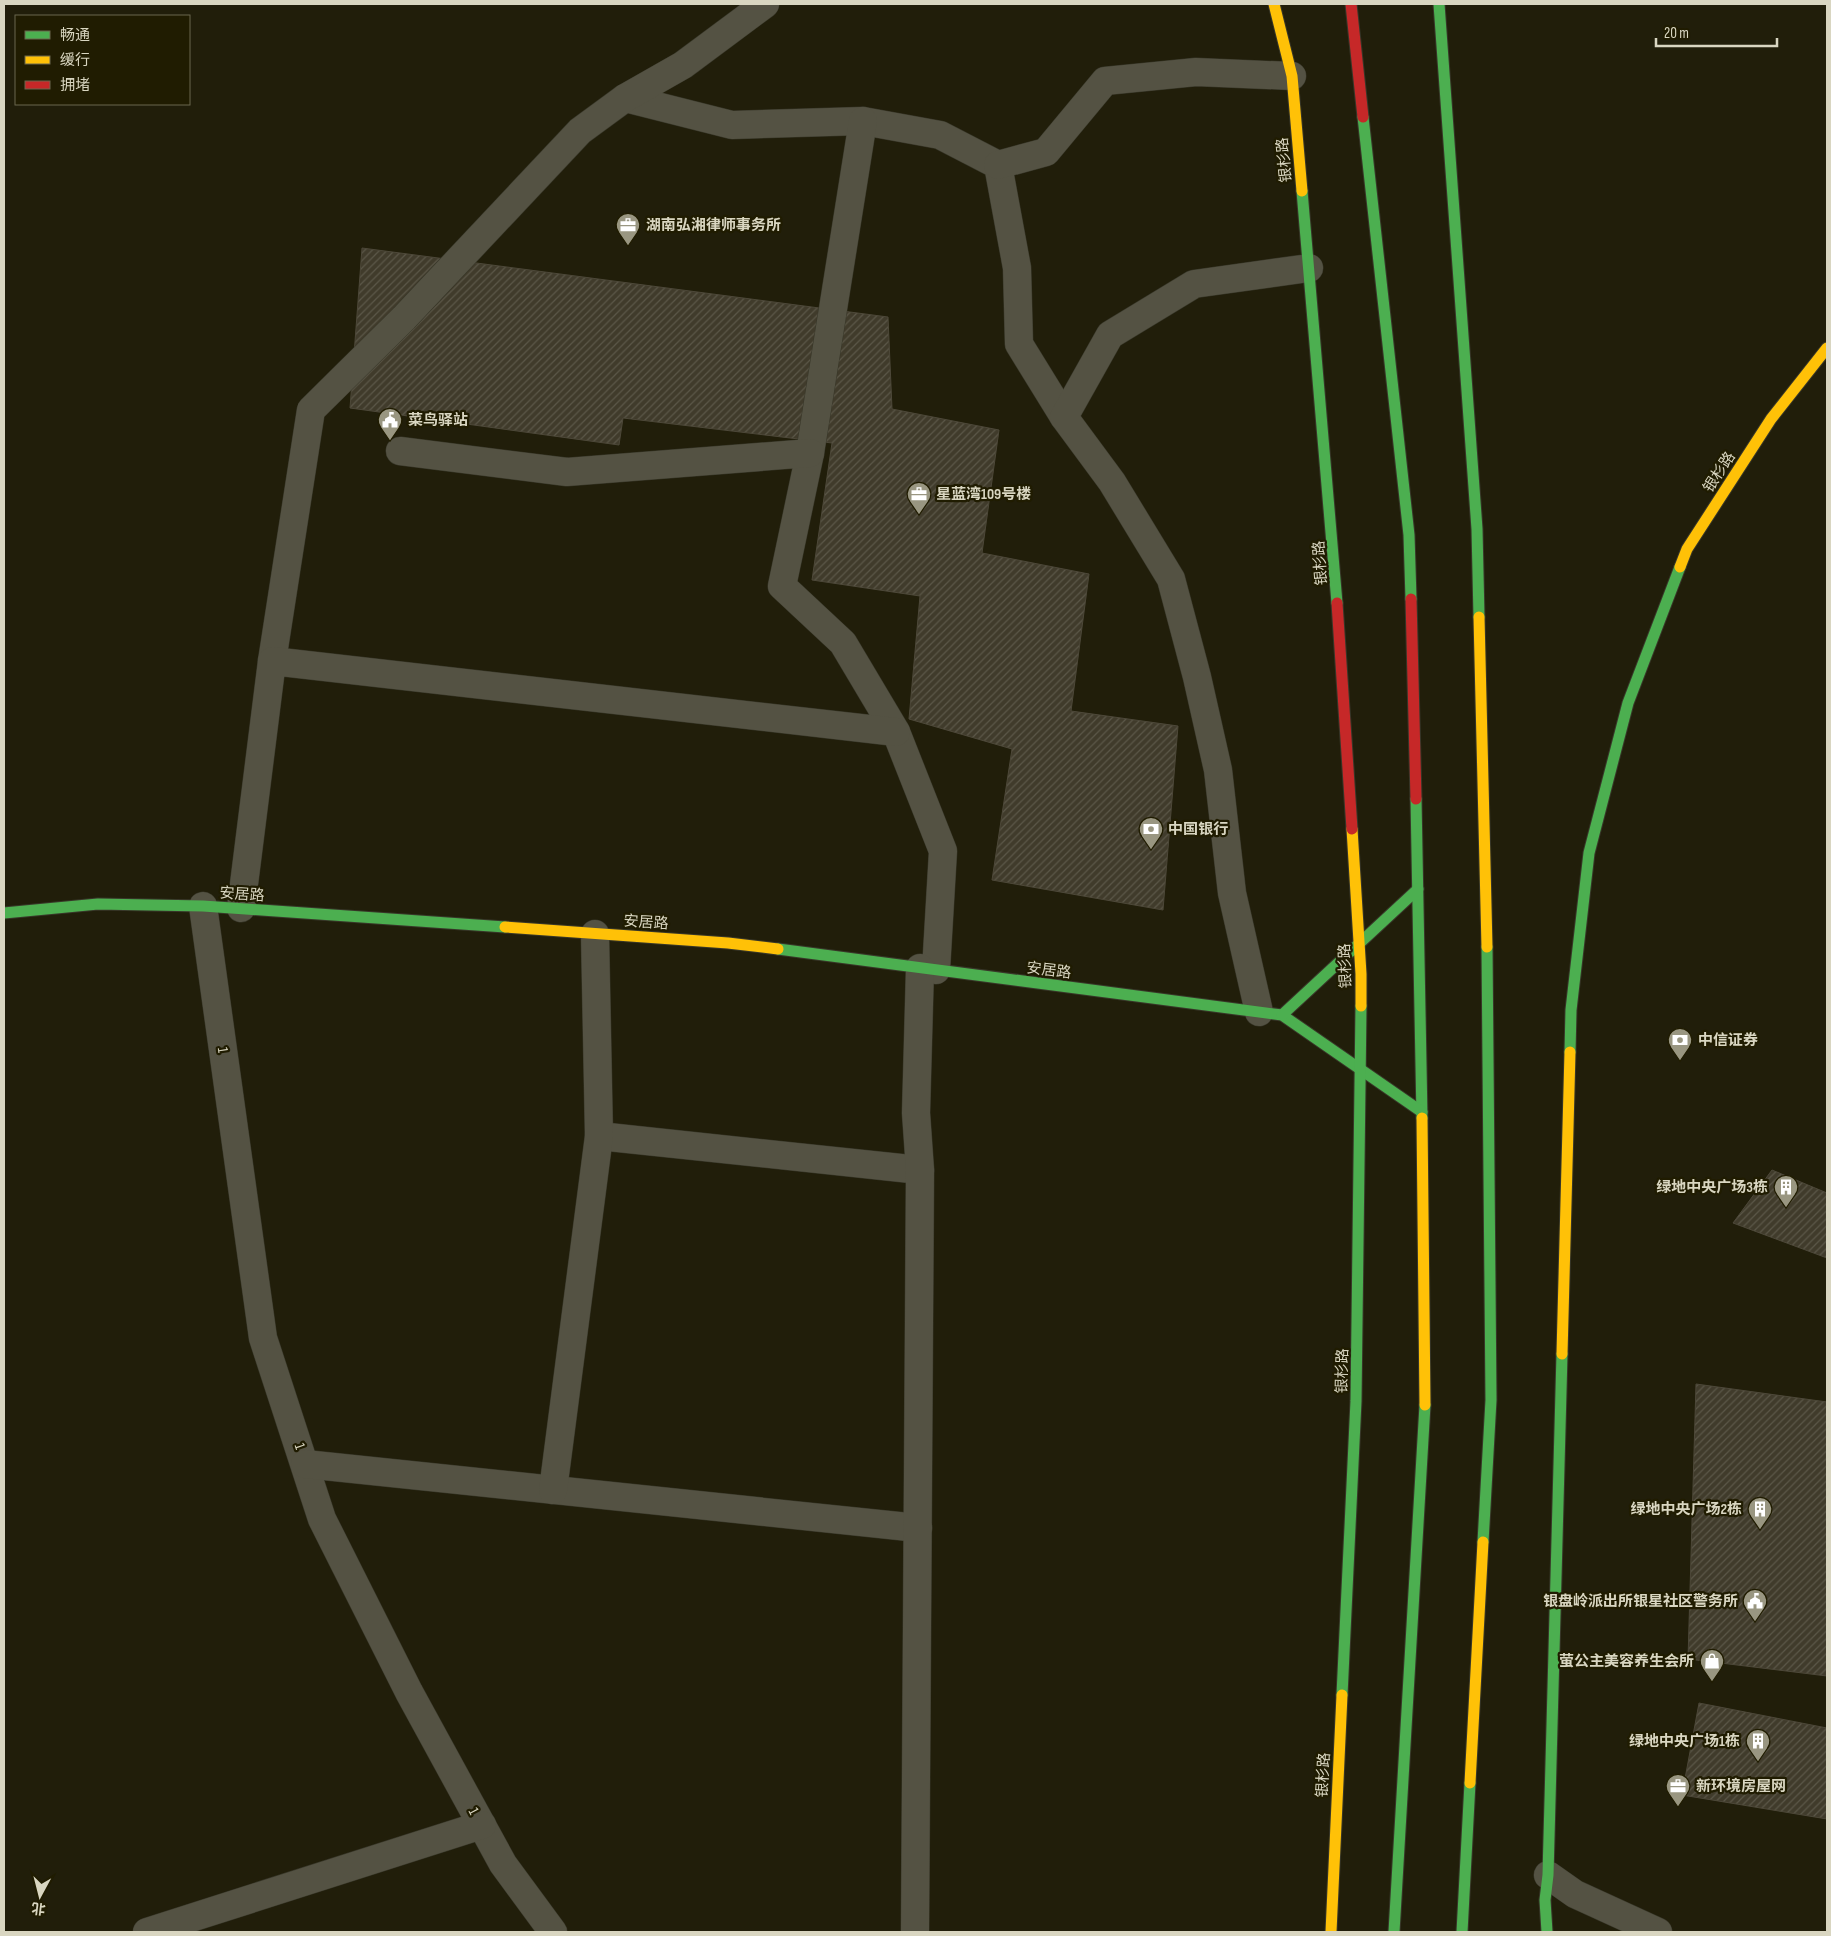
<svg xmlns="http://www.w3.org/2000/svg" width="1831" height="1936" font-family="'Sofia Sans Condensed','Noto Sans SC',sans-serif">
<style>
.building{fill:url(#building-hatch);stroke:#4d4839}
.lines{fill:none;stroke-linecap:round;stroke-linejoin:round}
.street-casing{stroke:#383729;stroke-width:29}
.fast-casing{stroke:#383729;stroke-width:13}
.slow-casing{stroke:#383729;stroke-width:13}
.jam-casing{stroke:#383729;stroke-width:13}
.street{stroke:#545243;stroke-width:28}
.fast{stroke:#4caf50;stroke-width:11}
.slow{stroke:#ffc107;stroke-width:11}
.jam{stroke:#c62828;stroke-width:11}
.labels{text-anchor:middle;stroke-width:4.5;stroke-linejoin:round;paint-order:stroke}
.street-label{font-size:15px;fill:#d9d6c1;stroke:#201c01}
.poi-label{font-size:15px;font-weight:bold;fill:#d9d6c1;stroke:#201c01;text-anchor:start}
</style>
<defs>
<pattern id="building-hatch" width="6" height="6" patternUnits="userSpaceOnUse" patternTransform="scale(1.25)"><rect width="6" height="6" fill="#403b2b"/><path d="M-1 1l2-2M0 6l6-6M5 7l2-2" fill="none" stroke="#5b5748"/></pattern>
</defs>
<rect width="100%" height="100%" fill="#211e0a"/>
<g class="building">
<polygon points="362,248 888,317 892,409 999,430 982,553 1089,574 1071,711 1178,726 1163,910 992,880 1012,749 909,719 920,596 812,580 832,443 623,418 619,445 350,408"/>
<polygon points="1772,1170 1827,1193 1827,1258 1733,1223"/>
<polygon points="1696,1384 1827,1402 1827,1676 1688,1659"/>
<polygon points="1699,1703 1827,1728 1827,1819 1682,1795"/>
</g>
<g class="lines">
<g class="street-casing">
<g id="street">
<polyline points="625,98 732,125 863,121 940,135 998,165 1017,268 1019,344 1064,417"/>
<polyline points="863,121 810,453 782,586 843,643 896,732 943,851 936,970"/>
<polyline points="998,165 1046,152 1105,81 1196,72 1292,76"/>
<polyline points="400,451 567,472 810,453"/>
<polyline points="272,661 311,410 404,318 580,131 625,98 683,65 765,4"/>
<polyline points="203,906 263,1338 322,1519 409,1692 503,1864 553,1932"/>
<polyline points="241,908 272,661 896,732"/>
<polyline points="1259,1012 1232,893 1218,770 1197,677 1171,579 1112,482 1064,417 1110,335 1194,284 1309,268"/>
<polyline points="599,1136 920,1170"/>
<polyline points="305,1464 918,1528"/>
<polyline points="553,1490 599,1136 595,934"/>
<polyline points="1548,1875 1575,1894 1658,1932"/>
<polyline points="147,1932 482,1825"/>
<polyline points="915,1932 920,1170 916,1113 920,968"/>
</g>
</g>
<g class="fast-casing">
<g id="fast">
<polyline points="1439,4 1477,529 1479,617"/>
<polyline points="1363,117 1409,535 1411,599"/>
<polyline points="1302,191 1337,603"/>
<polyline points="1416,799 1422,1118"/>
<polyline points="4,913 98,904 203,906 505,927"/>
<polyline points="778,949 1282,1015 1422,1112"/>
<polyline points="1282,1015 1418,889"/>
<polyline points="1570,1052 1571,1010 1589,853 1628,703 1680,567"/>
<polyline points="1483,1542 1491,1400 1487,947"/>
<polyline points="1342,1695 1356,1401 1361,1006"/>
<polyline points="1394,1932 1425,1405"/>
<polyline points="1462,1932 1470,1783"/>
<polyline points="1547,1932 1545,1900 1548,1875 1562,1354"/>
</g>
</g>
<g class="slow-casing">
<g id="slow">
<polyline points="1274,4 1292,76 1302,191"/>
<polyline points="1680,567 1687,549 1771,419 1827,348"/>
<polyline points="1479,617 1487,947"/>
<polyline points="1352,829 1361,974 1361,1006"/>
<polyline points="505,927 728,943 778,949"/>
<polyline points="1422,1118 1425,1405"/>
<polyline points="1562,1354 1570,1052"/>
<polyline points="1470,1783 1483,1542"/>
<polyline points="1331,1932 1342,1695"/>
</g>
</g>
<g class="jam-casing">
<g id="jam">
<polyline points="1351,4 1363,117"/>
<polyline points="1411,599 1416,799"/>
<polyline points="1337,603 1352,829"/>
</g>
</g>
<use href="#street" class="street"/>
<use href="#fast" class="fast"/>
<use href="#slow" class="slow"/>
<use href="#jam" class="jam"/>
</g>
<defs>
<g id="office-pin" transform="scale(1.25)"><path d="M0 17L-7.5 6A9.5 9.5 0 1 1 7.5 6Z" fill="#999681" stroke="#201c01"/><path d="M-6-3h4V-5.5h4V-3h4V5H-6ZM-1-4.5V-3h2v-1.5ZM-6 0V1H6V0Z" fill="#fff"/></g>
<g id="civic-pin" transform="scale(1.25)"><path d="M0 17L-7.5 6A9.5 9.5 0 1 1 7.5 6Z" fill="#999681" stroke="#201c01"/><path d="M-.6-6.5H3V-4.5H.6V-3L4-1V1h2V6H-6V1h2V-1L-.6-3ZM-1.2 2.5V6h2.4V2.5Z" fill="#fff"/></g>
<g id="bank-pin" transform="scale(1.25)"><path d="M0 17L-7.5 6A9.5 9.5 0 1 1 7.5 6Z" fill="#999681" stroke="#201c01"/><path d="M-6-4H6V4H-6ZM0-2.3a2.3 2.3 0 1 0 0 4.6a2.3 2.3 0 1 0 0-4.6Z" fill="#fff"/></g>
<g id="building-pin" transform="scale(1.25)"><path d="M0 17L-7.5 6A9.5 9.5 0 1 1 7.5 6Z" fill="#999681" stroke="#201c01"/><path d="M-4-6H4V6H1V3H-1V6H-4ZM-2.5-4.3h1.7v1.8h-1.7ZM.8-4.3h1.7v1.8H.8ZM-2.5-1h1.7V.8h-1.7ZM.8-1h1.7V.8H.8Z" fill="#fff"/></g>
<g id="shop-pin" transform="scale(1.25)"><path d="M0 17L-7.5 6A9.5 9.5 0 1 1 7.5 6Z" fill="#999681" stroke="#201c01"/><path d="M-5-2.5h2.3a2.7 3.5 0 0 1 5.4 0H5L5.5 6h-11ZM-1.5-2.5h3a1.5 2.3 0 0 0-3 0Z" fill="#fff"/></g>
</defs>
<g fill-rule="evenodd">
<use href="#office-pin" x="628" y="225"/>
<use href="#civic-pin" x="390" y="420"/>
<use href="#office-pin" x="919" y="494"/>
<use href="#bank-pin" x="1151" y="829"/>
<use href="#bank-pin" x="1680" y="1040"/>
<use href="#building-pin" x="1786" y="1187"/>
<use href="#building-pin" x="1760" y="1509"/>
<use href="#civic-pin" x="1755" y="1601"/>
<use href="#shop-pin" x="1712" y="1661"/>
<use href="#building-pin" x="1758" y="1741"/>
<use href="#office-pin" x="1678" y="1786"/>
</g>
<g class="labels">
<g class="street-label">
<text transform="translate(1284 160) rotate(-95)" y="5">银杉路</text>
<text transform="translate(1719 472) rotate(-57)" y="5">银杉路</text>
<text transform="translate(1320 563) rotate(-94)" y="5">银杉路</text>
<text transform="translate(242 894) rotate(4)" y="5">安居路</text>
<text transform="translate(646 922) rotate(4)" y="5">安居路</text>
<text transform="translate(1345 966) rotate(-92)" y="5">银杉路</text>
<text transform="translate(1049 970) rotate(7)" y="5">安居路</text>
<text transform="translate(223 1050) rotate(82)" y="5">1</text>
<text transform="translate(1342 1371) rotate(-89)" y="5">银杉路</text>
<text transform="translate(300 1446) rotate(71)" y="5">1</text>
<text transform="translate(1323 1775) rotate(-87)" y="5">银杉路</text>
<text transform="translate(474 1811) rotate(62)" y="5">1</text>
</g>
<g class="poi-label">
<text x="646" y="230">湖南弘湘律师事务所</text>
<text x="408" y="425">菜鸟驿站</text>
<text x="936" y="499">星蓝湾109号楼</text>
<text x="1168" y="834">中国银行</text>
<text x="1698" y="1045">中信证券</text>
<text x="1768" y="1192" text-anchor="end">绿地中央广场3栋</text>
<text x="1742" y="1514" text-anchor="end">绿地中央广场2栋</text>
<text x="1738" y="1606" text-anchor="end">银盘岭派出所银星社区警务所</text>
<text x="1694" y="1666" text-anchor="end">萤公主美容养生会所</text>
<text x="1740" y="1746" text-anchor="end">绿地中央广场1栋</text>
<text x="1696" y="1791">新环境房屋网</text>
</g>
</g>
<rect width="1831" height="1936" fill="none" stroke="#d9d6c1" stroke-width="10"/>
<rect x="15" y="15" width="175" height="90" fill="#201c01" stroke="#6a664e"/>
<rect x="25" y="31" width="25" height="8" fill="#4caf50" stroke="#6a664e"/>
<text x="60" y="40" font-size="15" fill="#d9d6c1">畅通</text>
<rect x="25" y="56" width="25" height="8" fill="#ffc107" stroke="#6a664e"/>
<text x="60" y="65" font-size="15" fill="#d9d6c1">缓行</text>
<rect x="25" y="81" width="25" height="8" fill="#c62828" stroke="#6a664e"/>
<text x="60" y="90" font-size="15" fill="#d9d6c1">拥堵</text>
<g transform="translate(40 1896) rotate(187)" stroke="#201c01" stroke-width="4" paint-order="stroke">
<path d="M0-4L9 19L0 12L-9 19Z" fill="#d9d6c1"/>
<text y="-8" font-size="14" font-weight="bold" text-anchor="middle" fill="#d9d6c1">北</text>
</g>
<path d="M1656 38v8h121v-8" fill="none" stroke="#d9d6c1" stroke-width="2.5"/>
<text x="1664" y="38" font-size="15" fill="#d9d6c1" stroke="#201c01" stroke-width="4" paint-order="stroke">20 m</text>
</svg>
